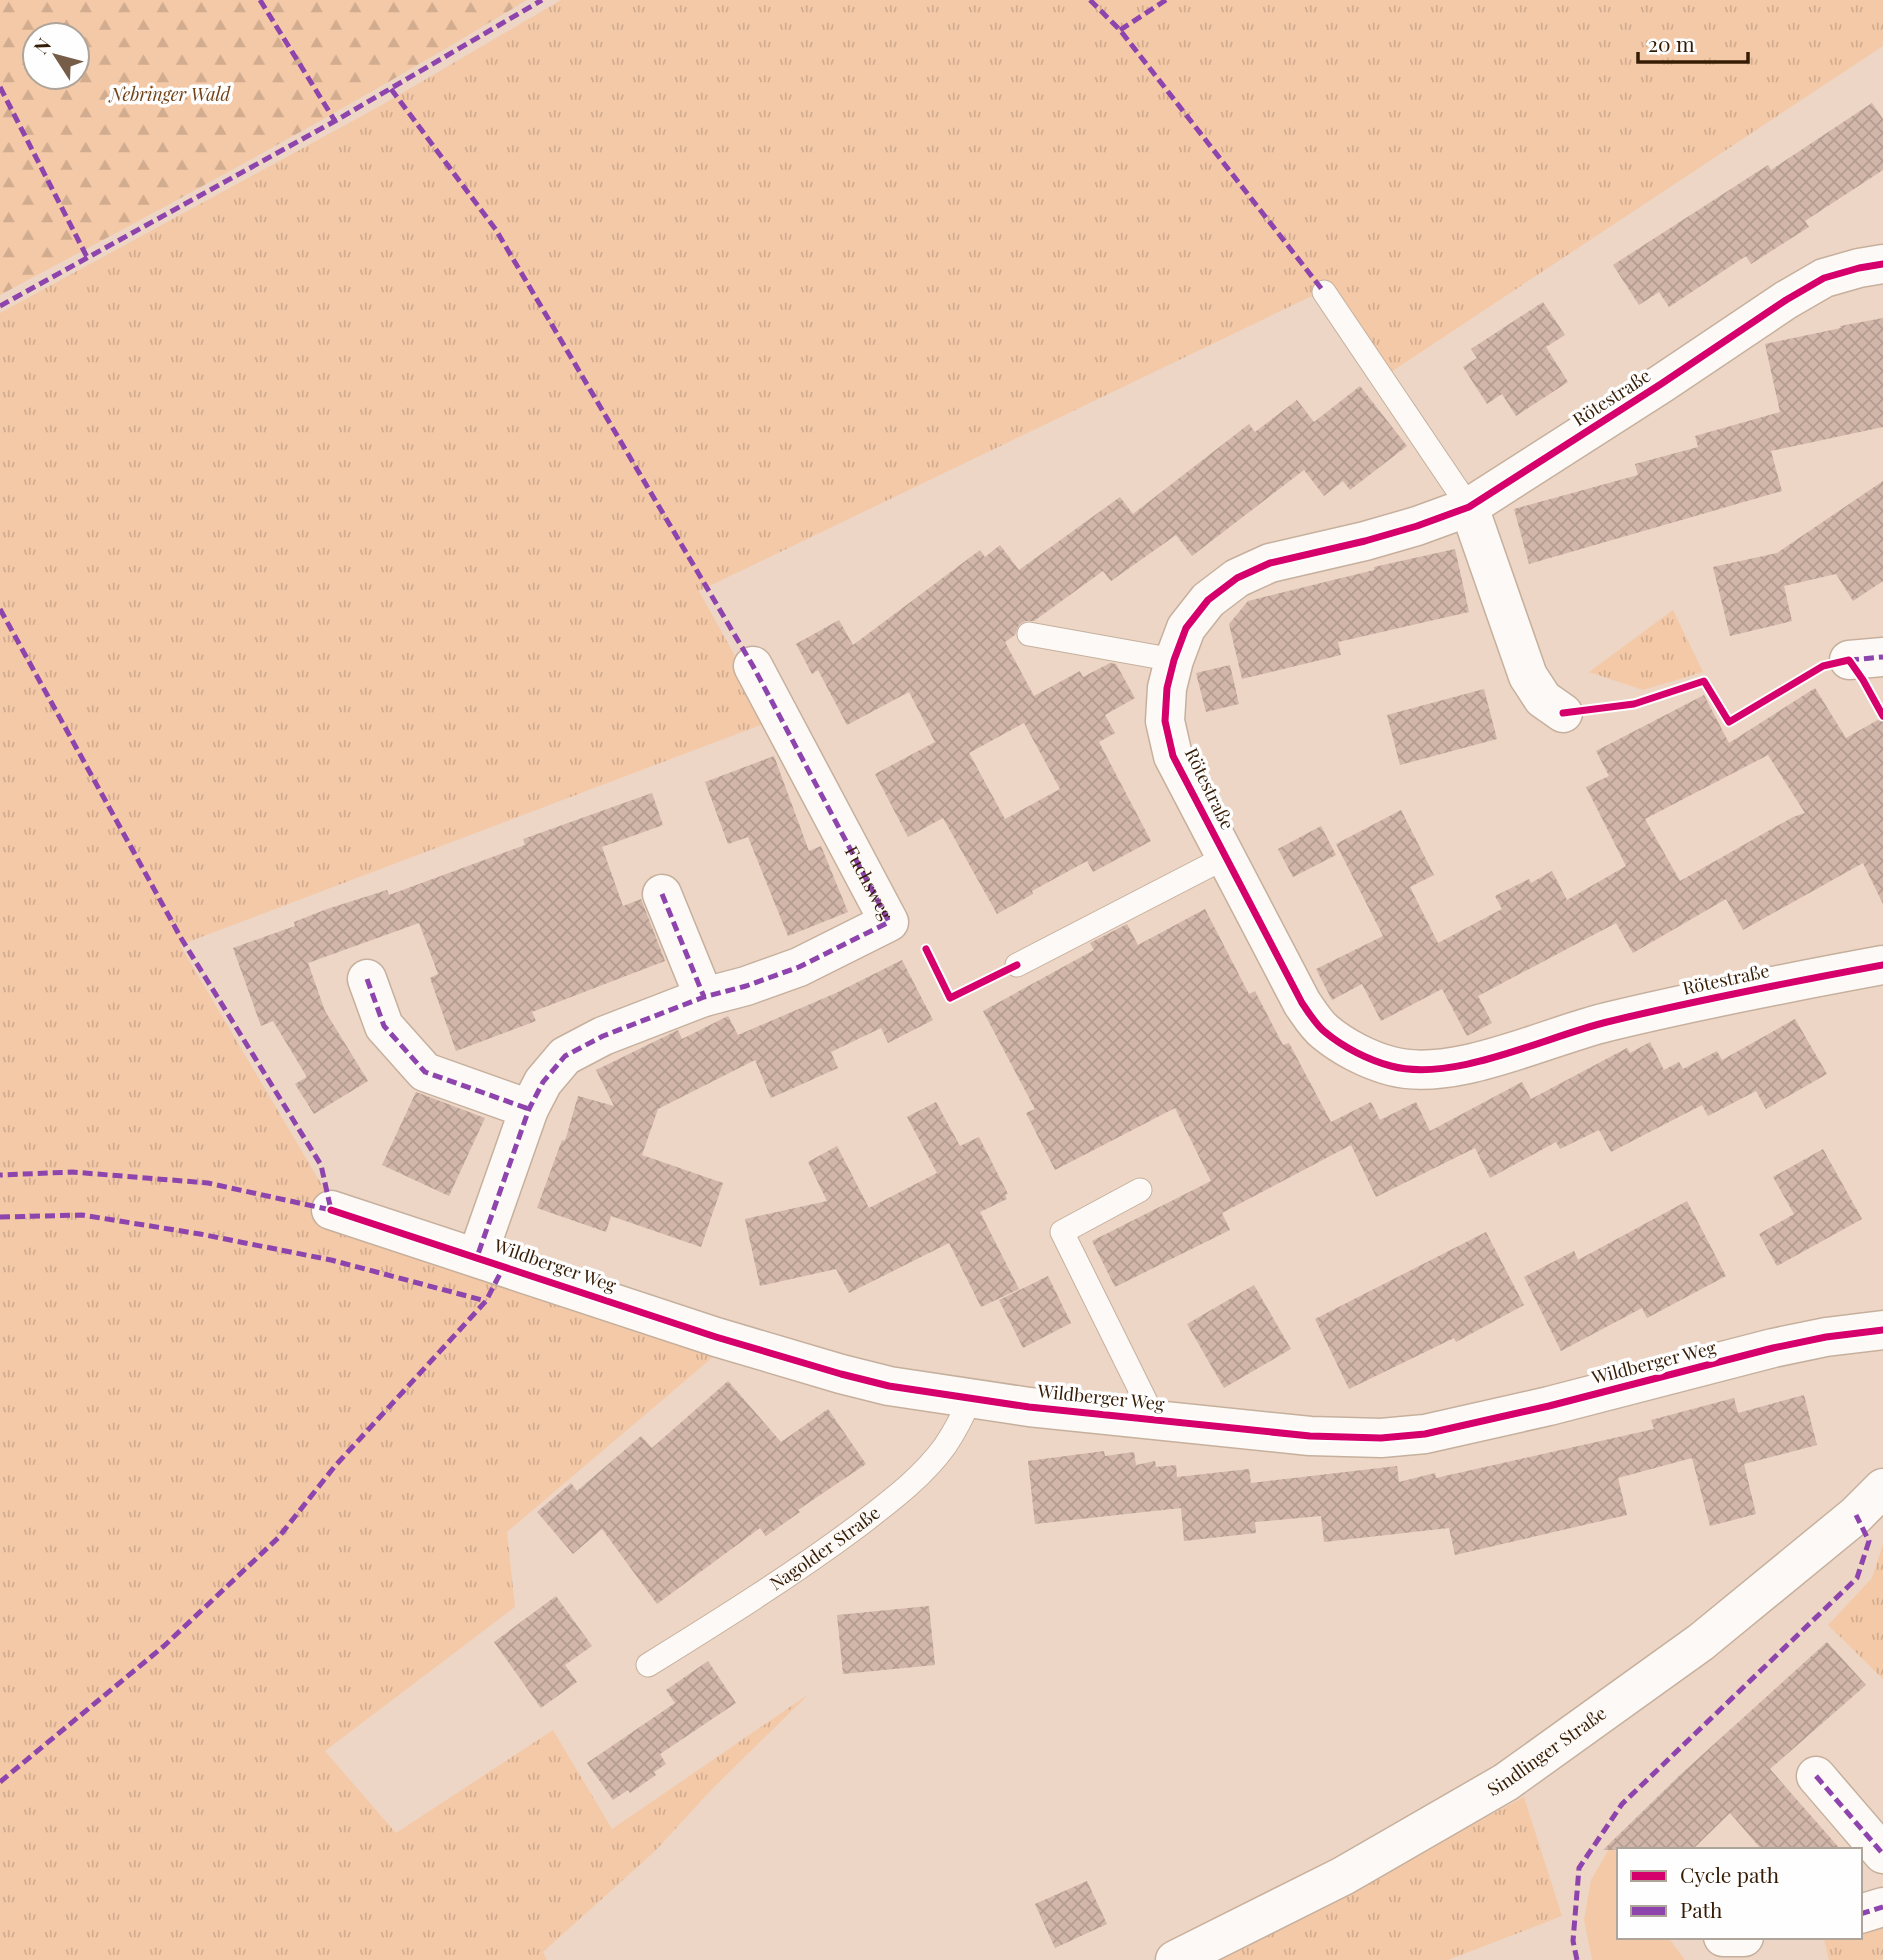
<svg xmlns="http://www.w3.org/2000/svg" width="1883" height="1960" font-family="'Playfair Display',serif">
<style>
.grass{fill:url(#grass-tufts)}
.forest{fill:url(#forest-firs);fill-rule:evenodd}
.garden{fill:#f4c9a8}
.building{fill:url(#building-cross-hatch);fill-rule:evenodd}
.lines{fill:none;stroke-linecap:round;stroke-linejoin:round}
.service-casing{stroke:#c6b09d;stroke-width:25}
.minor-casing{stroke:#c6b09d;stroke-width:41}
.tertiary-casing{stroke:#c6b09d;stroke-width:41}
.service{stroke:#fcf9f6;stroke-width:23}
.minor{stroke:#fcf9f6;stroke-width:38}
.tertiary{stroke:#fcf9f6;stroke-width:38}
.quiet{stroke:#8e44ad;stroke-width:5;stroke-dasharray:10 5;stroke-linecap:butt}
.cycleway-casing{stroke:#fefefe;stroke-width:11}
.cycleway{stroke:#d6006c;stroke-width:7}
.labels{text-anchor:middle;stroke-width:7;stroke-linejoin:round;paint-order:stroke}
.park-label{font-size:18px;font-style:italic;fill:#724217;stroke:#fefefe}
.street-label{font-size:18px;fill:#351c05;stroke:#fefefe}
</style>
<defs>
<pattern id="grass-tufts" width="24" height="20" patternUnits="userSpaceOnUse" patternTransform="scale(1.75)"><rect width="24" height="20" fill="#f4c9a8"/><path d="M3 7l-1-3M5 7V3M7 7l1-3M15 17l-1-3M17 17v-4M19 17l1-3" fill="none" stroke="#d2ac8f"/></pattern>
<pattern id="forest-firs" width="22" height="20" patternUnits="userSpaceOnUse" patternTransform="scale(1.75)"><rect width="22" height="20" fill="#f4c9a8"/><path d="M5 1l3.5 6h-7zM16 11l3.5 6h-7z" fill="#d2ac8f"/></pattern>
<pattern id="building-cross-hatch" width="8" height="8" patternUnits="userSpaceOnUse" patternTransform="scale(1.75)"><rect width="8" height="8" fill="#d1b6a9"/><path d="M0 0l8 8M0 8l8-8" fill="none" stroke="#b49c90"/></pattern>
</defs>
<rect width="100%" height="100%" fill="#edd6c5"/>
<g class="grass">
<polygon points="561,0 1883,0 1883,46 1391,372 1318,293 699,591 771,721 180,945 352,1236 713,1357 507,1532 515,1607 325,1751 396,1833 553,1730 612,1829 809,1694 713,1788 655,1851 543,1952 547,1960 0,1960 0,313 380,106"/>
<polygon points="1673,610 1703,672 1643,690 1589,672"/>
<polygon points="1883,1544 1883,1679 1828,1625 1872,1578"/>
<polygon points="1524,1797 1562,1916 1448,1960 1209,1960 1356,1887"/>
<polygon points="1883,1923 1883,1960 1829,1960 1824,1939 1860,1937 1860,1930"/>
</g>
<path class="forest" d="M0 0H527C355 105 178 200 0 295ZM35 35H77V77H35Z"/>
<polygon class="garden" points="1616,1837 1629,1850 1619,1850 1619,1937 1668,1937 1685,1960 1592,1960 1584,1920 1591,1880"/>
<g class="building">
<polygon points="1872,103 1883,119 1883,170 1805,221 1809,227 1751,264 1746,256 1669,307 1659,292 1639,305 1613,265 1768,165 1771,170"/>
<polygon points="1543,302 1565,335 1546,347 1568,382 1516,416 1502,394 1487,404 1463,367 1477,358 1471,349"/>
<polygon points="1883,318 1883,427 1771,451 1782,491 1529,564 1514,509 1638,475 1635,464 1698,447 1695,436 1780,412 1765,344 1841,328 1840,326"/>
<path d="M1360 386 1407 446 1350 490 1343 481 1324 496 1304 470 1192 556 1176 535 1111 581 1103 571 1034 621H1025L1019 625 1015 635 1005 642 1034 696 1080 671 1083 677 1110 663 1116 664 1135 698 1105 715 1115 733 1099 742 1151 841 1093 872 1087 861 1032 891 1033 894 997 914 943 818 908 837 875 774 935 742 909 692 847 725 818 670 812 674 796 644 839 620 853 645 980 550 985 557 1000 545 1019 570 1120 497 1133 514 1249 424 1255 432 1297 400 1314 422ZM1024 723 1060 789 1005 819 969 753Z"/>
<polygon points="1883,481 1883,581 1853,601 1836,574 1784,586 1792,621 1730,636 1713,567 1777,553"/>
<polygon points="1455,549 1469,612 1338,642 1341,655 1242,679 1229,624 1248,601 1374,570 1374,567"/>
<polygon points="1230,665 1239,704 1206,712 1196,673"/>
<path d="M1815 688 1846 738 1883 717V904L1863 863 1743 930 1726 899 1633 953 1616 923 1478 996 1492 1023 1467 1036 1442 989 1381 1021 1362 984 1332 1000 1316 969 1383 936 1336 844 1401 810 1434 875 1410 887 1438 943 1502 909 1495 896 1529 879 1531 883 1552 871 1567 900 1626 866 1586 787 1609 776 1596 751 1704 695 1729 743ZM1768 755 1805 813 1793 817 1680 881 1645 819Z"/>
<polygon points="1484,689 1497,739 1400,765 1387,715"/>
<polygon points="774,756 809,851 821,846 848,912 788,936 748,837 728,844 705,782"/>
<polygon points="652,793 663,825 602,847 623,906 641,899 665,961 532,1012 536,1021 456,1051 430,978 438,974 419,923 308,963 325,1011 368,1081 314,1114 295,1084 307,1077 273,1021 261,1026 233,948 295,926 294,922 327,909 387,890 389,895 525,845 523,839"/>
<polygon points="1321,826 1336,855 1293,877 1278,849"/>
<polygon points="1205,909 1249,994 1255,991 1283,1045 1289,1043 1331,1122 1371,1102 1380,1120 1416,1102 1430,1131 1522,1082 1531,1099 1627,1048 1630,1053 1650,1042 1664,1070 1679,1062 1683,1069 1717,1051 1722,1060 1795,1019 1827,1074 1766,1109 1756,1091 1708,1116 1702,1105 1611,1152 1599,1130 1560,1149 1556,1142 1490,1178 1475,1148 1376,1197 1351,1145 1222,1213 1230,1230 1115,1287 1092,1241 1211,1181 1175,1108 1055,1170 1026,1113 1035,1109 983,1011 1094,950 1090,943 1127,924 1138,945"/>
<polygon points="902,960 933,1020 888,1043 881,1028 831,1052 838,1068 771,1098 755,1060 658,1109 642,1155 723,1183 701,1247 611,1216 606,1232 537,1208 562,1140 565,1141 578,1096 614,1106 596,1070 668,1035 678,1030 682,1039 728,1016 738,1035 836,993"/>
<polygon points="416,1092 485,1118 449,1196 382,1165"/>
<polygon points="936,1102 960,1146 979,1137 1008,1194 1005,1195 1007,1199 980,1212 1019,1289 981,1307 949,1243 849,1293 836,1269 760,1286 745,1219 827,1201 808,1162 837,1146 869,1208 937,1173 907,1117"/>
<polygon points="1823,1149 1862,1219 1777,1266 1759,1234 1794,1214 1773,1177"/>
<polygon points="1687,1201 1726,1276 1647,1318 1642,1308 1561,1351 1524,1277 1574,1251 1578,1260"/>
<polygon points="1486,1232 1524,1305 1456,1342 1454,1338 1349,1389 1315,1319"/>
<polygon points="1048,1276 1071,1323 1023,1348 999,1300"/>
<polygon points="1254,1285 1291,1349 1224,1388 1187,1324"/>
<polygon points="728,1381 781,1442 828,1409 866,1464 798,1510 800,1512 766,1536 760,1528 657,1604 602,1529 573,1554 537,1512 571,1483 577,1491 641,1436 652,1448"/>
<polygon points="1804,1395 1817,1445 1744,1464 1756,1514 1710,1526 1692,1458 1618,1478 1627,1515 1455,1555 1449,1528 1324,1542 1321,1516 1255,1522 1256,1533 1184,1541 1181,1508 1035,1524 1028,1461 1104,1451 1105,1456 1134,1452 1136,1465 1155,1461 1156,1467 1176,1465 1177,1477 1249,1469 1251,1483 1397,1466 1399,1482 1435,1473 1436,1478 1654,1429 1651,1420 1734,1398 1738,1413"/>
<polygon points="556,1596 592,1646 565,1665 577,1682 541,1708 494,1642"/>
<polygon points="929,1606 935,1665 843,1674 837,1615"/>
<polygon points="1827,1642 1866,1685 1770,1769 1841,1850 1762,1850 1730,1813 1692,1850 1603,1850 1680,1775"/>
<polygon points="708,1661 736,1703 660,1754 666,1764 654,1772 656,1775 630,1793 628,1790 613,1800 587,1763 675,1703 666,1690"/>
<polygon points="1087,1881 1107,1924 1055,1948 1035,1904"/>
</g>
<g class="lines">
<g class="service-casing">
<g id="service">
<polyline points="1324,292 1469,507"/>
<polyline points="1029,634 1174,660"/>
<polyline points="1017,965 1226,857"/>
<polyline points="1140,1190 1062,1232 1155,1420"/>
<path id="s1" d="M648 1665C719 1621 791 1576 858 1526 889 1502 922 1478 945 1446 955 1431 963 1416 970 1399"/>
</g>
</g>
<g class="minor-casing">
<g id="minor">
<path d="M1883 264 1859 268 1824 278 1786 300 1661 384 1469 507 1417 526 1365 541 1270 563 1237 578 1208 600 1186 628 1174 660 1167 688 1165 721 1173 756 1302 1003C1309 1013 1316 1025 1325 1032 1343 1047 1368 1060 1391 1066 1453 1083 1545 1037 1607 1022 1698 1000 1791 982 1883 965"/>
<polyline points="1469,507 1528,676 1543,699 1563,713"/>
<polyline points="1849,660 1883,657"/>
<polyline points="662,894 704,997"/>
<polyline points="367,979 384,1026 425,1072 529,1109"/>
<polyline points="331,1210 716,1337 841,1374 889,1386 1029,1407 1310,1436 1381,1438 1425,1434 1549,1406 1773,1348 1826,1337 1883,1330"/>
<polyline points="477,1257 529,1109 543,1082 565,1056 603,1036 704,997 746,986 799,967 889,922 753,666"/>
<polyline points="1816,1776 1883,1854"/>
<polyline points="1860,1914 1883,1907"/>
<polyline points="1723,1937 1744,1937"/>
</g>
</g>
<g class="tertiary-casing">
<g id="tertiary">
<path id="s2" d="M1175 1960 1343 1876 1506 1782 1701 1642 1856 1515 1883 1488"/>
</g>
</g>
<use href="#service" class="service"/>
<use href="#minor" class="minor"/>
<use href="#tertiary" class="tertiary"/>
<g class="quiet">
<polyline points="260,0 335,121"/>
<polyline points="1090,0 1120,30 1324,292"/>
<polyline points="1120,30 1166,0"/>
<polyline points="0,87 88,259"/>
<path id="s3" d="M391 89 496 230 753 666 889 922 799 967 746 986 704 997 603 1036 565 1056 543 1082 529 1109 477 1257"/>
<polyline points="0,306 335,121 542,0"/>
<polyline points="0,609 181,938 321,1165 331,1210 208,1183 72,1172 0,1175"/>
<polyline points="1849,660 1883,657"/>
<polyline points="662,894 704,997"/>
<polyline points="367,979 384,1026 425,1072 529,1109"/>
<polyline points="0,1217 82,1215 200,1234 331,1260 486,1301"/>
<polyline points="1816,1776 1883,1854"/>
<polyline points="0,1782 164,1646 278,1538 335,1466 486,1301 504,1266"/>
<polyline points="1860,1914 1883,1907"/>
<polyline points="1723,1937 1744,1937"/>
<polyline points="1577,1960 1573,1941 1579,1868 1622,1804 1857,1578 1869,1541 1856,1515"/>
</g>
<g class="cycleway-casing">
<g id="cycleway">
<path d="M1883 264 1859 268 1824 278 1786 300 1661 384 1469 507 1417 526 1365 541 1270 563 1237 578 1208 600 1186 628 1174 660 1167 688 1165 721 1173 756 1302 1003C1309 1013 1316 1025 1325 1032 1343 1047 1368 1060 1391 1066 1453 1083 1545 1037 1607 1022 1698 1000 1791 982 1883 965"/>
<polyline points="1563,713 1634,704 1704,681 1729,722 1823,666 1849,660 1863,680 1883,716"/>
<polyline points="926,949 950,998 1017,965"/>
<polyline points="331,1210 716,1337 841,1374 889,1386 1029,1407 1310,1436 1381,1438 1425,1434 1549,1406 1773,1348 1826,1337 1883,1330"/>
</g>
</g>
<use href="#cycleway" class="cycleway"/>
</g>
<g class="labels">
<g class="park-label">
<text x="170" y="101">Nebringer Wald</text>
</g>
<g class="street-label">
<text transform="translate(1612 398) rotate(-33)" y="6">Rötestraße</text>
<text transform="translate(1209 789) rotate(64)" y="6">Rötestraße</text>
<text dy="6" stroke="none"><textPath href="#s3" startOffset="928">Fuchsweg</textPath></text>
<text transform="translate(1726 980) rotate(-12)" y="6">Rötestraße</text>
<text transform="translate(555 1266) rotate(19)" y="6">Wildberger Weg</text>
<text transform="translate(1654 1363) rotate(-14)" y="6">Wildberger Weg</text>
<text transform="translate(1101 1398) rotate(6)" y="6">Wildberger Weg</text>
<text dy="6" stroke="none"><textPath href="#s1" startOffset="212">Nagolder Straße</textPath></text>
<text dy="6" stroke="none"><textPath href="#s2" startOffset="427">Sindlinger Straße</textPath></text>
</g>
</g>
<rect x="1617" y="1848" width="245" height="91" fill="#fefefe" stroke="#aea49a" stroke-width="2"/>
<rect x="1631" y="1871" width="35" height="10" fill="#d6006c" stroke="#aea49a" stroke-width="2"/>
<text x="1680" y="1883" font-size="21" fill="#351c05">Cycle path</text>
<rect x="1631" y="1906" width="35" height="10" fill="#8e44ad" stroke="#aea49a" stroke-width="2"/>
<text x="1680" y="1918" font-size="21" fill="#351c05">Path</text>
<g transform="translate(56 56) rotate(306)"><circle r="33" fill="#fefefe" stroke="#aea49a" stroke-width="2"/>
<path d="M0-5L12 26L0 18L-12 26Z" fill="#755d48"/>
<text y="-10" font-size="19" font-weight="bold" text-anchor="middle" fill="#351c05">N</text>
</g>
<path d="M1638 52v10h110v-10" fill="none" stroke="#351c05" stroke-width="3.5"/>
<text x="1648" y="52" font-size="21" fill="#351c05" stroke="#fefefe" stroke-width="5" paint-order="stroke">20 m</text>
</svg>
